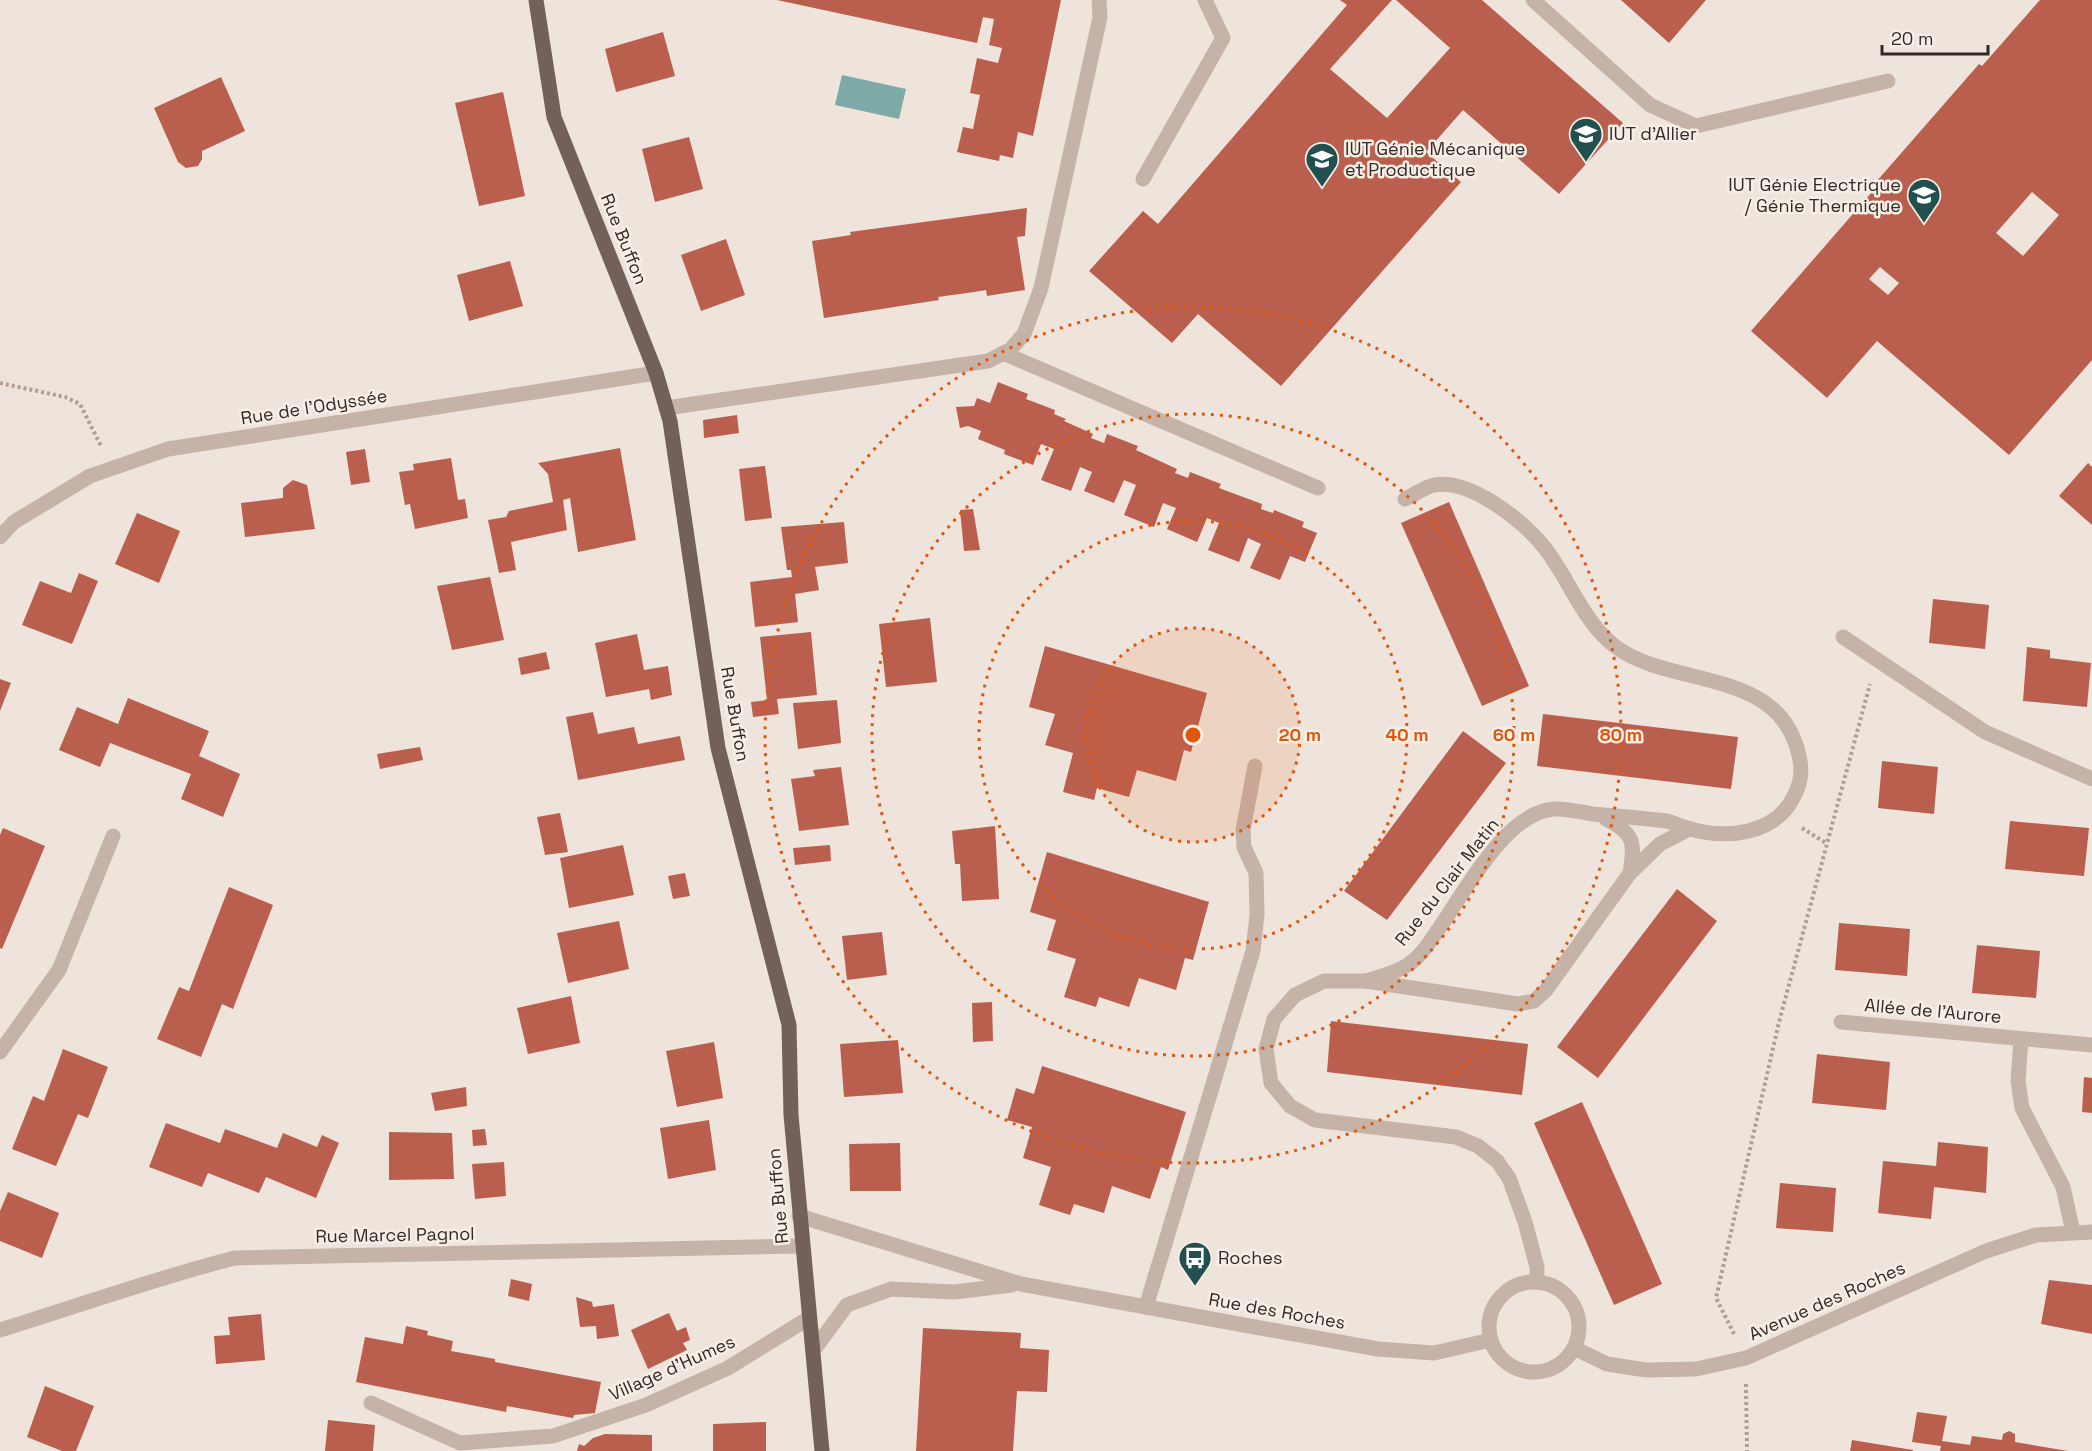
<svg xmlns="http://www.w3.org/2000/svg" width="2092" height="1451" font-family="'Space Grotesk',sans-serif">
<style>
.water{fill:#7da9a7}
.building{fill:#ba5f4e;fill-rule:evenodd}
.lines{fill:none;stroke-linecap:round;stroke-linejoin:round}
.path{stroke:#b19d92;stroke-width:4;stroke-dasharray:3 3;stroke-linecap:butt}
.minor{stroke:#c5b3a8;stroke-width:15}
.major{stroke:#74605a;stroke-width:15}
.ring{fill:none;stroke:#df570d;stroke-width:3;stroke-dasharray:3 6}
.labels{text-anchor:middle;stroke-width:5;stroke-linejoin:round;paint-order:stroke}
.poi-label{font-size:18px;fill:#332a27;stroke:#f7eee6;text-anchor:start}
.street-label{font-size:18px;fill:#332a27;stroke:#f7eee6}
.centre{fill:#df570d;stroke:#f7eee6;stroke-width:3}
.ring-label{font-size:18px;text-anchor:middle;font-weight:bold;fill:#df570d;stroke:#f7eee6;stroke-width:5;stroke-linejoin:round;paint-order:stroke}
</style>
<rect width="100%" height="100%" fill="#efe4db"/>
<polygon class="water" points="842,75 906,89 899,119 835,105"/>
<g class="building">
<polygon points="777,0 1061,0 1033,136 1018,132 1013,158 1000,155 999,161 957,152 963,127 973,129 980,95 970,93 977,58 998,63 1002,48 989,45 994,19 983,17 977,43"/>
<polygon points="1340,0 1392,0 1330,69 1387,118 1450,48 1396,0 1482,0 1623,123 1559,194 1463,110 1426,152 1461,182 1281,386 1198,314 1172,343 1089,271 1143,211 1158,224 1347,5"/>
<polygon points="1621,0 1706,0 1669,43"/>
<path d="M2040 0H2092V360L2009 455 1877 341 1827 398 1751 331 1879 184 1876 182 1979 64 1982 66ZM2032 192 2059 215 2023 256 1996 233ZM1880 267 1899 283 1888 295 1869 279Z"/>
<polygon points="663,32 675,76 616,92 605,49"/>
<polygon points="221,77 245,131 202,151 202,159 198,166 186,168 178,162 154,108"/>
<polygon points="503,92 525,196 479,206 455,103"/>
<polygon points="689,137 703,189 655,202 642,149"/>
<polygon points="1027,208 1025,236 1017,237 1025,290 987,296 986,290 974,292 938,297 939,300 824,318 812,241 851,235 850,232"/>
<polygon points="726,239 745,295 701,311 681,255"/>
<polygon points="510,261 523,306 469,321 457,275"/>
<polygon points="998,382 1028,394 1026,399 1055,410 1054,414 1066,419 1064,421 1093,434 1091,438 1104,443 1107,434 1138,446 1136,450 1177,469 1175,473 1188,478 1190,472 1221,484 1219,488 1262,504 1261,509 1273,513 1274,510 1304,522 1302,527 1317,533 1305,562 1290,556 1280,580 1250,568 1261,544 1248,538 1239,562 1208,550 1219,523 1207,518 1197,542 1167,529 1176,508 1163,503 1154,527 1124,515 1136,485 1124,480 1114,503 1084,491 1092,472 1080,467 1071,491 1041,480 1054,449 1041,444 1033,465 1004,454 1005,450 978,439 981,431 968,426 960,428 956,407 974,406 977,398 990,403"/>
<polygon points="737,415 739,433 704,438 703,420"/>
<polygon points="620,448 636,540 578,552 570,498 563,500 567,530 511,542 516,570 499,573 488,520 506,517 509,511 553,502 548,474 538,463"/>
<polygon points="365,449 370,482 351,485 346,452"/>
<polygon points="451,458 458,500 465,499 468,518 415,529 410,504 405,505 399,472 414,470 413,464"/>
<polygon points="2088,463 2092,467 2092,525 2059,496"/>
<polygon points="765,466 772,518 745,521 739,469"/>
<polygon points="293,480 307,485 315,529 245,537 241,503 283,498 283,488"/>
<polygon points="1449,502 1529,686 1482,706 1401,523"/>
<polygon points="973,509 980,550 964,551 960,510"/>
<polygon points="137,513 180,531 159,583 115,564"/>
<polygon points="844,522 848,563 815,567 819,590 795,594 798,622 755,627 750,582 792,577 791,570 787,570 781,527"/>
<polygon points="79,573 98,581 72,644 22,625 40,581 71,593"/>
<polygon points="490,577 504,640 452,650 437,586"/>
<polygon points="1933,599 1989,605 1985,649 1929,643"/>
<polygon points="930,618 937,682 886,687 879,624"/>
<polygon points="811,632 817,695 777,699 779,714 753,717 751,702 767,700 760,637"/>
<polygon points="637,634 644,670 668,666 672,695 651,700 649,689 606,697 595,643"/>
<polygon points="1045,646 1207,693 1191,752 1184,750 1176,781 1137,770 1129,797 1097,788 1094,800 1063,792 1073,753 1045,745 1055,714 1029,707"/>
<polygon points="2027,647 2050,650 2050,658 2091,663 2087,707 2023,701"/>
<polygon points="546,652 550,669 521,675 518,658"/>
<polygon points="0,679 11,683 0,711"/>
<polygon points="128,698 209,731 199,756 240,774 223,817 181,799 191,774 110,743 100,767 59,750 77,707 118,724"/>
<polygon points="837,700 841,743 798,749 793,703"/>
<polygon points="593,712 598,734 634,727 638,744 680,736 685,760 578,780 566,717"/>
<polygon points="1543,714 1738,737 1731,789 1537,766"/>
<polygon points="1463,731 1506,763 1387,920 1344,891"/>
<polygon points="420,747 423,760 380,769 377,754"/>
<polygon points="1882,761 1938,767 1934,814 1878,808"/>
<polygon points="841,767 849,825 799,831 791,779 815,776 813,770"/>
<polygon points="560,813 568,852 545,855 537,817"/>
<polygon points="2010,821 2089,828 2084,876 2005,869"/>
<polygon points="995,826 999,899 962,901 960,864 955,864 952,831"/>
<polygon points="3,828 45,846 2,949 0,948 0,835"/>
<polygon points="623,845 634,895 569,908 560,858"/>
<polygon points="830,845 831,861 795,865 793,848"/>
<polygon points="1047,852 1209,902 1193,960 1185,958 1176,990 1139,978 1129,1007 1099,997 1096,1007 1064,997 1076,959 1047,950 1056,920 1030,912"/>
<polygon points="685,873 690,896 673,899 668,876"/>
<polygon points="229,887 273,905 233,1009 222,1004 201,1057 157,1039 179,987 189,991"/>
<polygon points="1677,889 1717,921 1598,1078 1557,1047"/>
<polygon points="619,921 629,969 568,983 557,933"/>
<polygon points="1839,923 1910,929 1907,976 1835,970"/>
<polygon points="882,932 887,975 847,980 842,936"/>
<polygon points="1977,945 2040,951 2036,998 1972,993"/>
<polygon points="571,996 580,1043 528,1054 517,1008"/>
<polygon points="992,1002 993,1041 973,1042 972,1003"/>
<polygon points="1331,1021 1528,1044 1522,1095 1327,1072"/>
<polygon points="898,1040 903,1093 844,1097 840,1044"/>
<polygon points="714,1042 723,1098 677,1107 666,1051"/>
<polygon points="63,1049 108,1067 88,1118 78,1114 56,1166 12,1149 33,1096 44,1101"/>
<polygon points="1817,1054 1890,1062 1886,1110 1812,1103"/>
<polygon points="1042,1066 1186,1112 1168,1170 1161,1167 1150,1199 1112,1186 1104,1213 1074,1204 1070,1215 1039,1205 1051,1167 1023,1158 1032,1127 1007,1120 1016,1088 1034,1094"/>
<polygon points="2084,1077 2092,1078 2092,1113 2082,1112"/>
<polygon points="466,1087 467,1106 435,1111 431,1093"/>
<polygon points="1582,1102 1662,1284 1614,1305 1534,1123"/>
<polygon points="709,1120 716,1170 668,1179 660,1128"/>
<polygon points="166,1123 220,1143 225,1129 277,1148 283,1133 317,1147 322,1135 339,1143 316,1198 266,1177 259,1193 208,1173 202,1187 149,1167"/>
<polygon points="485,1129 487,1145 473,1146 472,1130"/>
<polygon points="389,1132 452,1133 454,1179 389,1180"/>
<polygon points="1938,1142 1988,1147 1986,1193 1934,1187 1931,1219 1878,1213 1883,1161 1936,1166"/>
<polygon points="900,1143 901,1191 850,1191 849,1144"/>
<polygon points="504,1162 506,1196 475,1199 472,1164"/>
<polygon points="1780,1183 1836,1188 1833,1232 1776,1228"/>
<polygon points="8,1192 59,1213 42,1258 0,1241 0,1211"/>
<polygon points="511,1279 532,1284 529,1301 508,1296"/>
<polygon points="2049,1280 2092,1285 2092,1334 2041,1324"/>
<polygon points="576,1297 592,1302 593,1307 614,1304 619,1336 597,1339 596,1326 580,1327"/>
<polygon points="669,1313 677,1331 686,1327 690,1340 683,1343 687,1350 648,1369 631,1330"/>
<polygon points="261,1314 265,1360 216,1364 214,1336 230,1335 228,1317"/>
<polygon points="406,1326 428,1331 427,1335 453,1341 451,1351 495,1359 495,1362 601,1382 595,1413 574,1415 573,1418 507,1406 506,1412 356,1382 365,1337 403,1344"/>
<polygon points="923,1328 1021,1333 1020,1348 1049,1350 1047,1392 1017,1391 1013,1451 916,1451"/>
<polygon points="45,1386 94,1406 76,1451 62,1451 27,1437"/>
<polygon points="1917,1412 1947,1416 1942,1441 1970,1445 1972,1436 2002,1440 2003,1434 2009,1431 2015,1434 2015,1442 2068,1451 1940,1451 1941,1446 1912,1442"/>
<polygon points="328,1420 375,1425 373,1451 325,1451"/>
<polygon points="766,1422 766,1451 713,1451 713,1424"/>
<polygon points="605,1434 652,1435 652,1451 577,1451 579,1444 584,1446 593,1438"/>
<polygon points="1852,1440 1913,1450 1913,1451 1850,1451"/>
</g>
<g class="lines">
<g class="path">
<polyline points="0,383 65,397 80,404 101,446"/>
<polyline points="1802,828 1826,843"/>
<polyline points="1734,1334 1716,1298 1779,1022 1870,684"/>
<polyline points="1746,1384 1747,1451"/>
</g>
<g class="minor">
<polyline points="1533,0 1650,105 1696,126 1888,81"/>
<polyline points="1143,179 1223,38 1205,0"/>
<polyline points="1003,353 1318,488"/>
<polyline points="666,408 988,361 1010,350 1024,334 1041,288 1100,17 1099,0"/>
<polyline points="0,537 14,522 90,476 168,449 656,373"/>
<polyline points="1843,637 1985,732 2092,779"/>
<polyline points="1630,873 1660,844 1689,829"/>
<path d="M1366 981C1378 977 1395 973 1406 966 1420 958 1429 943 1438 930 1464 893 1506 812 1554 809 1566 808 1580 812 1592 814 1617 816 1642 818 1667 821 1674 823 1680 826 1687 828 1726 840 1777 835 1795 794 1803 778 1802 764 1797 748 1774 668 1670 687 1616 647 1583 623 1569 578 1544 547 1523 521 1470 478 1434 485 1425 487 1414 495 1405 499"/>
<polyline points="1841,1022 2092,1045"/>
<polyline points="2021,1039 2018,1081 2022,1108 2063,1187 2073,1232"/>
<polyline points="0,1052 59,970 113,836"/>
<polyline points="799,1216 1021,1284 1244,1325 1378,1349 1434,1353 1491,1340"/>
<path d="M1537 1282V1267L1525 1222 1509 1178 1497 1161 1478 1146 1456 1137 1315 1120 1290 1106 1271 1083 1266 1049 1274 1019 1295 995 1324 981H1366L1518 1004 1534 1001 1546 990 1630 873C1635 844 1635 833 1606 819"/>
<circle cx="1534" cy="1327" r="45"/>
<polyline points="1146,1307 1253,951 1257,915 1256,873 1244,847 1243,830 1255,766"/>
<path d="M0 1330C79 1306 155 1278 235 1258L802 1246"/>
<polyline points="1574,1348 1607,1364 1646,1370 1696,1369 1746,1358 1986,1251 2036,1235 2092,1232"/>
<polyline points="813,1351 847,1305 891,1289 955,1292 1012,1285"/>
<polyline points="371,1403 460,1443 553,1436 646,1405 728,1368 809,1318"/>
</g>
<polyline class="major" points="536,0 554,117 656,373 670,421 718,748 789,1025 791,1115 822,1451"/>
</g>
<circle cx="1193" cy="735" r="107" fill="#df570d" fill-opacity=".12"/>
<g class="ring">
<circle cx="1193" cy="735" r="107"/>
<circle cx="1193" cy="735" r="214"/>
<circle cx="1193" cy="735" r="321"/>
<circle cx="1193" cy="735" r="428"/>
</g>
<defs>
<g id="university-pin" transform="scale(1.725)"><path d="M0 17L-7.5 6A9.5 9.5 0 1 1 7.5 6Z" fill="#21504f" stroke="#f7eee6"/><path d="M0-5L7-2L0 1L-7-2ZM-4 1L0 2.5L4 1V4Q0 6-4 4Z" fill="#fff"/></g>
<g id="bus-pin" transform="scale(1.725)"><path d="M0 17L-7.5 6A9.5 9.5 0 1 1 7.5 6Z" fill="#21504f" stroke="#f7eee6"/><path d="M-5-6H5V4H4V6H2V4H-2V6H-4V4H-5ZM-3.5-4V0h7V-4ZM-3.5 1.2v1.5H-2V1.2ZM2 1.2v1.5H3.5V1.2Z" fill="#fff"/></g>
</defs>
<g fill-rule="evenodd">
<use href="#university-pin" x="1586" y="134"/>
<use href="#university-pin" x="1322" y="159"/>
<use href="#university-pin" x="1924" y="195"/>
<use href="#bus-pin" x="1195" y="1258"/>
</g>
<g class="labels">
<g class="poi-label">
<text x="1609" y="140">IUT d'Allier</text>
<text x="1345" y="155">IUT Génie Mécanique<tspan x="1345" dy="21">et Productique</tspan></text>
<text x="1901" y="191" text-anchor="end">IUT Génie Electrique<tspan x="1901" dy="21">/ Génie Thermique</tspan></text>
<text x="1218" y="1264">Roches</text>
</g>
<g class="street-label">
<text transform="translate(624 239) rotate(68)" y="6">Rue Buffon</text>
<text transform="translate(314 407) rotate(-9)" y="6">Rue de l'Odyssée</text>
<text transform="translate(735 714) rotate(80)" y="6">Rue Buffon</text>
<text transform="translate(1447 882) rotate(-52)" y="6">Rue du Clair Matin</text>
<text transform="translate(1933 1011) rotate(5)" y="6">Allée de l'Aurore</text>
<text transform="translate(778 1196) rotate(-95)" y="6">Rue Buffon</text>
<text transform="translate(395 1235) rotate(-1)" y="6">Rue Marcel Pagnol</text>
<text transform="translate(1827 1301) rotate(-24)" y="6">Avenue des Roches</text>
<text transform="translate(1277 1311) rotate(10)" y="6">Rue des Roches</text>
<text transform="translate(672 1368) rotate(-24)" y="6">Village d'Humes</text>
</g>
</g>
<circle cx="1193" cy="735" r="9" class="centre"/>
<g class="ring-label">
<text x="1300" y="741">20 m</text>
<text x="1407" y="741">40 m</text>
<text x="1514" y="741">60 m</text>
<text x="1621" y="741">80 m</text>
</g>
<path d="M1882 45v9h106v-9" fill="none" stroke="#332a27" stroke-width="3"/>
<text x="1891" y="45" font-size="18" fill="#332a27" stroke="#f7eee6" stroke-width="4.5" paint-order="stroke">20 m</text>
</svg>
